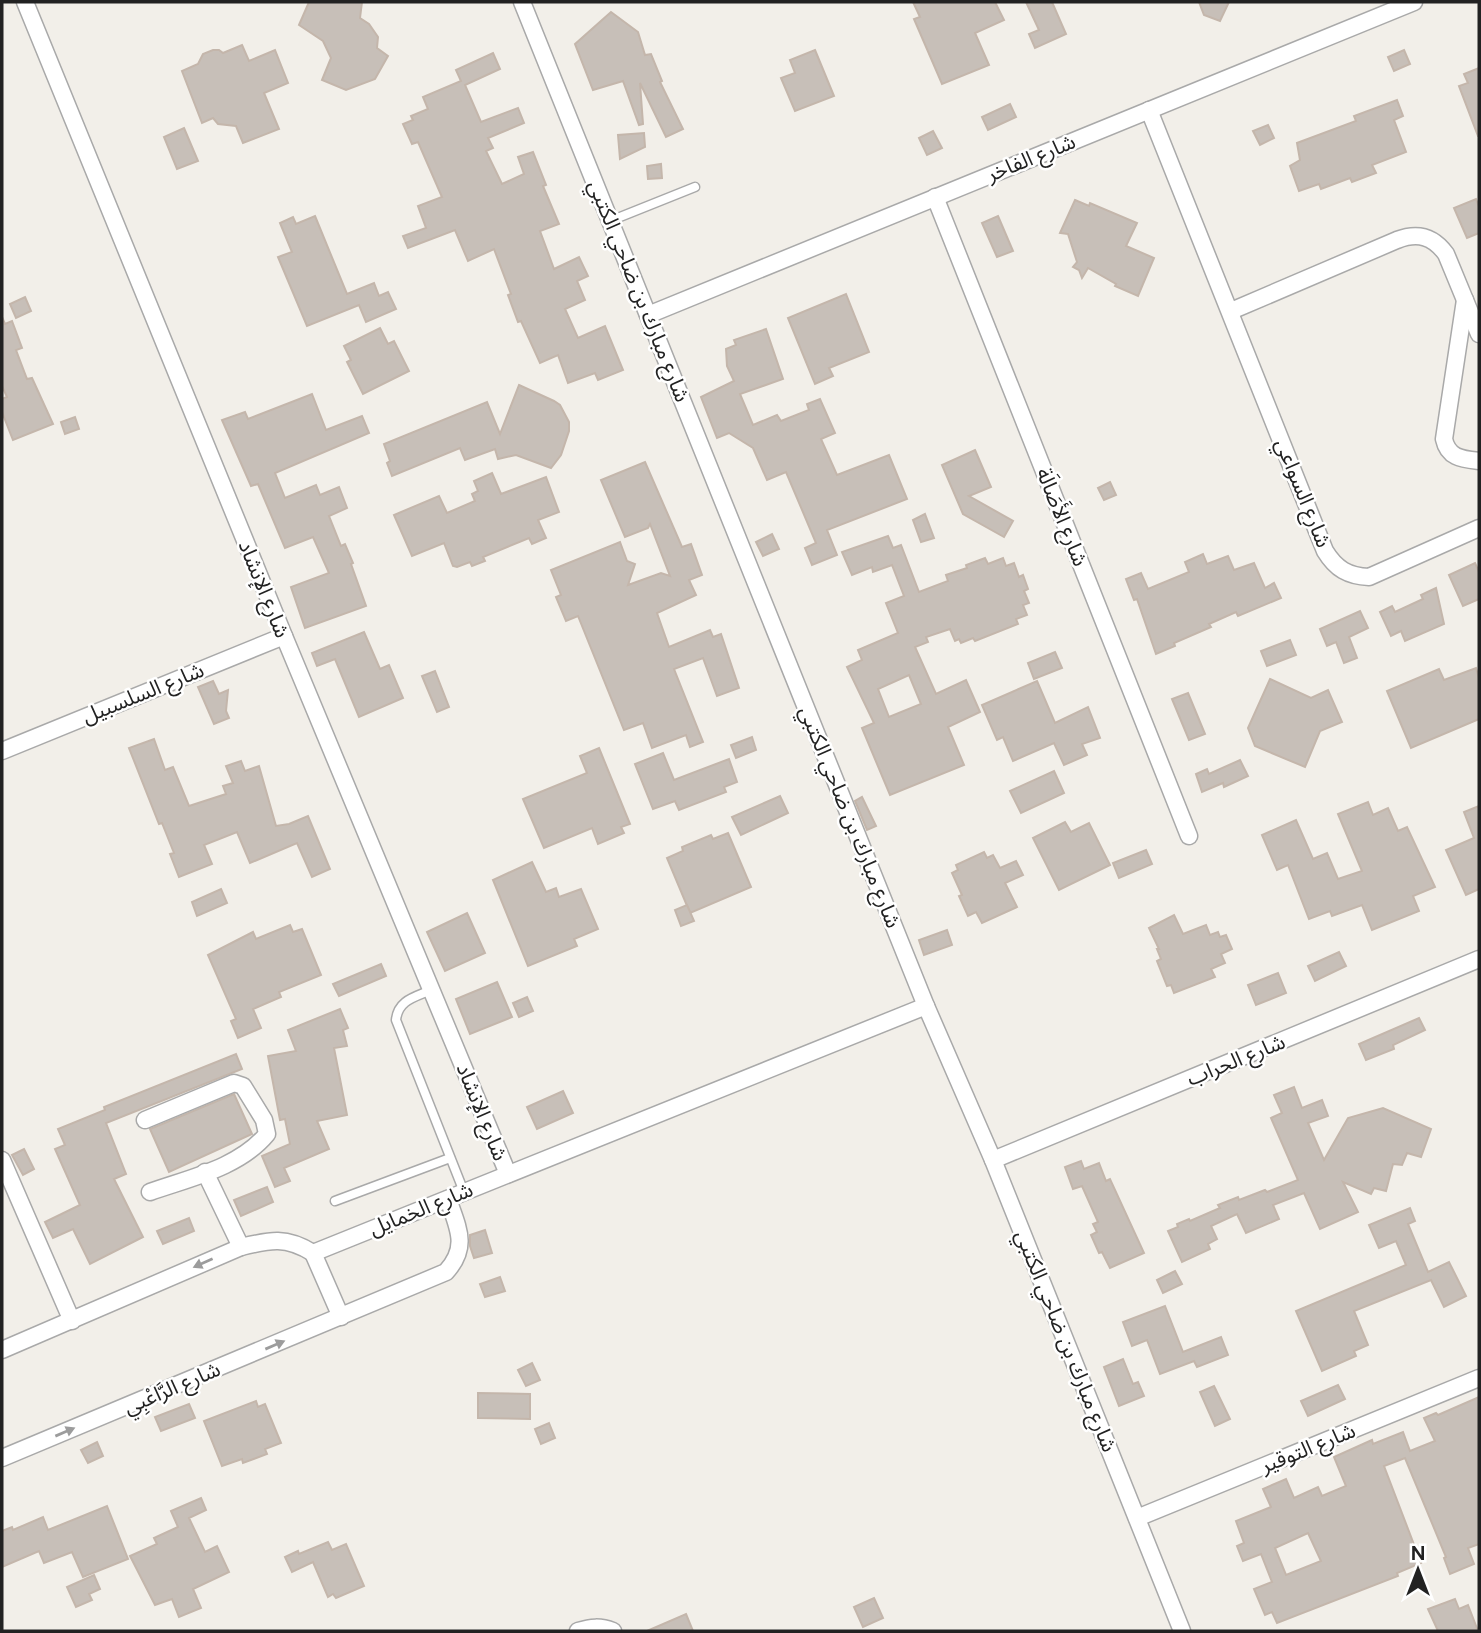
<svg xmlns="http://www.w3.org/2000/svg" width="1481" height="1633" font-family="Figtree,'Noto Sans Arabic',sans-serif">
<style>
.building{fill:#c7bfb8;stroke:#c4b6ab;stroke-width:2;fill-rule:evenodd}
.lines{fill:none;stroke-linecap:round;stroke-linejoin:round}
.lane-casing{stroke:#a9a9a9;stroke-width:11}
.street-casing{stroke:#a9a9a9;stroke-width:19}
.lane{stroke:#fff;stroke-width:8}
.street{stroke:#fff;stroke-width:16}
.oneway{fill:#9c9c9c}
.labels{text-anchor:middle;stroke-width:5;stroke-linejoin:round;paint-order:stroke}
.street-label{font-size:21px;fill:#222;stroke:#fff}
</style>
<rect width="100%" height="100%" fill="#f2efe9"/>
<g class="building">
<polygon points="309,2 362,2 360,18 369,24 378,37 377,48 388,56 375,79 346,90 322,80 331,58 323,41 299,25"/>
<polygon points="913,2 995,2 1004,20 975,33 989,65 942,84 914,19 920,17"/>
<polygon points="1026,2 1052,2 1066,34 1035,48 1029,34 1039,30"/>
<polygon points="1199,2 1229,2 1220,21 1204,15"/>
<polygon points="611,12 638,32 645,55 651,54 662,81 660,82 683,129 666,137 640,83 643,124 639,125 623,81 593,90 575,44"/>
<polygon points="242,45 249,61 275,50 288,83 264,93 279,129 243,143 236,126 218,124 213,118 202,123 182,71 198,64 203,54 213,50 219,50 223,53"/>
<polygon points="815,50 834,96 795,111 781,78 795,73 790,60"/>
<polygon points="1404,50 1410,64 1394,71 1388,57"/>
<polygon points="493,53 500,69 465,85 481,122 518,108 524,123 488,138 493,148 486,151 502,184 524,174 518,157 533,152 546,185 543,186 559,224 540,231 554,269 579,257 588,276 577,281 585,300 565,309 578,338 605,326 623,370 598,380 595,373 568,383 558,355 540,363 521,321 518,322 508,295 511,294 494,249 468,261 455,230 408,248 403,236 426,228 418,206 442,197 418,142 412,144 403,124 413,120 411,116 428,109 423,97 461,81 456,70"/>
<polygon points="1479,68 1479,136 1478,136 1459,86 1468,83 1464,74"/>
<polygon points="1397,100 1403,116 1394,120 1406,152 1372,165 1376,173 1352,182 1350,178 1321,189 1319,184 1299,191 1290,166 1300,160 1297,143 1356,121 1354,116"/>
<polygon points="1010,104 1016,117 988,130 982,117"/>
<polygon points="1268,125 1274,138 1260,145 1253,131"/>
<polygon points="184,128 198,161 177,169 164,137"/>
<polygon points="933,131 942,148 927,155 919,138"/>
<polygon points="644,133 645,147 620,159 618,135"/>
<polygon points="661,164 662,178 648,179 647,166"/>
<polygon points="1476,199 1479,207 1479,233 1467,238 1454,208"/>
<polygon points="1075,200 1089,206 1090,203 1137,223 1126,246 1154,258 1138,296 1115,286 1116,284 1088,268 1082,278 1079,270 1073,267 1077,262 1068,234 1060,233"/>
<polygon points="315,216 347,294 374,283 379,296 388,292 396,309 366,322 359,305 307,326 278,257 292,252 280,223 293,217 296,224"/>
<polygon points="998,216 1013,251 997,257 982,223"/>
<polygon points="846,294 869,352 829,368 833,376 815,384 788,318"/>
<polygon points="25,297 31,311 16,318 10,304"/>
<polygon points="2,317 5,324 12,321 22,348 16,350 27,379 32,378 53,424 13,440 2,412 2,399 7,397 2,386"/>
<polygon points="380,328 388,344 394,341 409,371 363,394 347,362 351,360 344,346"/>
<polygon points="766,329 783,379 740,394 753,425 777,415 781,421 809,410 807,404 820,399 835,433 821,439 837,475 889,455 907,499 827,530 837,555 812,565 805,548 816,543 786,472 767,480 753,448 729,433 717,438 701,397 734,381 727,366 726,349 736,345 734,340"/>
<polygon points="519,385 554,401 560,405 569,422 569,431 561,455 551,468 516,455 498,459 495,449 465,460 460,448 392,476 387,463 390,461 384,444 487,402 500,434"/>
<polygon points="312,394 326,430 362,416 369,433 275,473 285,498 316,485 320,495 339,487 347,508 329,516 341,546 345,544 353,563 351,564 366,606 305,628 291,587 329,573 313,537 285,548 258,484 251,486 222,420 245,412 248,419"/>
<polygon points="75,417 79,429 65,434 61,422"/>
<polygon points="975,450 991,487 969,496 1013,521 1004,537 963,514 942,465"/>
<polygon points="645,462 682,547 691,544 702,575 689,580 696,595 657,613 669,647 710,630 713,637 721,634 739,688 717,696 703,658 674,669 703,742 690,747 686,735 652,748 643,723 624,730 578,616 566,621 556,597 561,595 551,570 620,542 627,561 635,564 628,585 661,573 670,576 650,524 648,528 625,537 601,480"/>
<polygon points="492,473 501,494 546,477 559,512 538,520 546,538 532,544 529,538 483,557 485,561 472,566 470,562 457,567 453,566 444,543 412,556 394,515 439,496 447,513 475,501 472,494 478,491 474,481"/>
<polygon points="1110,482 1116,495 1104,500 1098,488"/>
<polygon points="925,514 934,538 921,542 913,520"/>
<polygon points="772,534 779,549 763,556 756,542"/>
<path d="M888 536 893 548 901 545 919 592 948 581 946 575 967 568 966 565 985 558 988 564 1003 558 1006 566 1014 563 1019 577 1023 575 1028 589 1024 591 1029 603 1023 605 1027 615 1016 619 1018 624 975 641 973 638 961 643 959 639 955 641 950 629 926 637 928 642 915 647 936 694 966 680 980 712 948 727 964 765 890 795 862 728 874 723 847 667 862 660 858 650 898 633 886 603 904 596 892 565 873 572 872 567 852 575 842 552ZM909 675 921 704 889 717 878 689Z"/>
<polygon points="1203,554 1207,564 1228,556 1234,570 1254,563 1265,588 1274,583 1281,598 1238,616 1236,612 1209,624 1211,627 1174,643 1175,646 1156,654 1137,599 1134,600 1126,579 1141,573 1148,589 1189,572 1185,562"/>
<polygon points="1475,563 1479,572 1479,599 1463,606 1449,575"/>
<polygon points="1436,588 1444,624 1405,641 1401,631 1391,636 1380,612 1392,606 1395,612 1423,599 1421,595"/>
<polygon points="1360,611 1368,628 1349,637 1357,658 1344,663 1336,642 1327,646 1320,629"/>
<polygon points="364,632 380,669 389,665 403,698 359,717 335,659 317,666 312,653"/>
<polygon points="1290,640 1296,655 1267,666 1261,651"/>
<polygon points="1055,652 1062,668 1034,679 1028,663"/>
<polygon points="1476,668 1479,678 1479,719 1411,748 1387,691 1439,669 1444,680"/>
<polygon points="435,671 449,707 437,712 422,676"/>
<polygon points="1270,679 1311,698 1328,690 1342,722 1320,731 1305,767 1255,746 1248,728"/>
<polygon points="213,681 219,694 228,690 226,711 229,718 214,724 198,687"/>
<polygon points="1037,681 1055,723 1088,707 1100,738 1082,744 1087,755 1064,765 1054,743 1013,761 1003,737 997,740 982,705"/>
<polygon points="1188,693 1205,734 1189,740 1172,699"/>
<polygon points="752,737 756,750 736,758 731,745"/>
<polygon points="154,739 165,770 173,767 189,806 226,794 223,786 233,783 226,766 241,761 245,771 259,766 276,826 289,824 308,816 330,869 312,877 297,843 250,863 237,832 204,845 212,864 179,877 170,854 174,853 162,823 159,824 129,748"/>
<polygon points="599,748 630,824 621,827 624,833 598,844 592,828 544,848 523,799 587,773 580,756"/>
<polygon points="663,753 674,780 729,759 737,782 724,787 726,792 679,810 675,801 653,809 635,764"/>
<polygon points="1240,760 1248,776 1224,787 1223,783 1202,792 1196,774 1207,769 1209,774"/>
<polygon points="1054,771 1064,793 1021,813 1010,791"/>
<polygon points="780,796 788,813 741,835 732,817"/>
<polygon points="862,797 876,826 867,830 855,801"/>
<polygon points="1368,802 1373,815 1388,808 1398,831 1407,827 1435,887 1413,896 1419,911 1372,930 1362,905 1332,916 1330,911 1309,919 1288,865 1277,870 1262,835 1296,820 1313,859 1327,853 1338,879 1362,871 1338,814"/>
<polygon points="1479,806 1479,889 1466,895 1446,850 1474,838 1464,812"/>
<polygon points="1065,822 1071,832 1089,823 1110,865 1059,890 1033,838"/>
<polygon points="728,833 751,887 690,913 667,858 683,851 682,847 711,835 713,839"/>
<polygon points="1146,850 1152,864 1119,878 1113,863"/>
<polygon points="984,852 987,858 993,855 1000,868 1016,861 1023,875 1005,883 1017,907 982,923 976,912 968,916 959,896 962,895 952,873 958,870 956,865"/>
<polygon points="532,862 546,892 556,888 559,897 581,889 598,929 574,939 577,946 528,966 493,880"/>
<polygon points="221,889 227,903 197,916 192,902"/>
<polygon points="687,905 694,921 681,926 675,910"/>
<polygon points="467,913 485,953 445,971 427,932"/>
<polygon points="1174,915 1183,934 1206,925 1210,935 1218,932 1220,937 1226,935 1232,949 1221,954 1225,963 1211,969 1215,977 1174,993 1171,985 1167,986 1157,961 1161,959 1157,949 1159,949 1149,928"/>
<polygon points="290,925 293,932 302,929 321,975 279,992 281,997 253,1009 261,1028 238,1038 231,1021 236,1019 208,955 253,932 256,939"/>
<polygon points="947,930 952,945 924,955 919,940"/>
<polygon points="1339,952 1346,966 1315,981 1308,966"/>
<polygon points="381,964 386,976 339,996 333,984"/>
<polygon points="1278,973 1286,993 1256,1005 1248,985"/>
<polygon points="497,982 512,1017 470,1034 456,999"/>
<polygon points="527,997 533,1011 519,1017 513,1003"/>
<polygon points="340,1009 348,1028 343,1030 347,1046 334,1048 347,1115 317,1121 329,1149 284,1168 290,1181 275,1187 262,1156 290,1144 285,1119 280,1120 268,1056 296,1051 288,1030"/>
<polygon points="1419,1018 1425,1030 1393,1045 1394,1049 1366,1060 1359,1044"/>
<polygon points="236,1054 242,1069 106,1123 126,1174 114,1179 143,1237 90,1264 73,1229 53,1238 45,1222 80,1205 55,1149 65,1145 58,1129 105,1110 104,1107"/>
<polygon points="1294,1087 1302,1108 1322,1100 1328,1116 1308,1123 1324,1160 1348,1118 1383,1108 1431,1129 1421,1157 1407,1153 1402,1165 1393,1164 1386,1191 1374,1188 1371,1194 1343,1182 1358,1212 1320,1229 1304,1193 1273,1205 1279,1219 1246,1233 1237,1214 1211,1226 1217,1239 1208,1244 1210,1249 1182,1262 1168,1231 1178,1227 1177,1224 1189,1219 1190,1221 1220,1208 1218,1205 1238,1197 1239,1200 1265,1190 1267,1192 1298,1180 1271,1118 1282,1113 1274,1095"/>
<polygon points="563,1091 573,1113 537,1129 527,1107"/>
<polygon points="234,1094 252,1134 169,1172 150,1129"/>
<polygon points="24,1149 34,1169 23,1175 12,1155"/>
<polygon points="1081,1161 1084,1169 1099,1163 1106,1181 1110,1179 1144,1253 1110,1268 1102,1252 1099,1253 1091,1235 1097,1232 1093,1224 1098,1222 1082,1186 1073,1189 1065,1167"/>
<polygon points="267,1187 273,1202 241,1216 234,1200"/>
<polygon points="1410,1208 1415,1221 1408,1224 1428,1272 1449,1262 1466,1296 1444,1307 1431,1280 1354,1311 1368,1345 1354,1351 1356,1356 1322,1371 1296,1311 1406,1265 1396,1241 1379,1248 1369,1225"/>
<polygon points="189,1218 194,1231 163,1244 157,1231"/>
<polygon points="485,1230 492,1253 474,1258 470,1246 470,1235"/>
<polygon points="1175,1271 1182,1284 1163,1293 1157,1280"/>
<polygon points="500,1277 505,1291 485,1297 480,1284"/>
<polygon points="1165,1306 1183,1352 1221,1337 1228,1355 1197,1367 1194,1361 1160,1374 1147,1340 1132,1346 1123,1322"/>
<polygon points="1123,1359 1133,1384 1138,1382 1144,1396 1119,1406 1104,1367"/>
<polygon points="532,1363 540,1380 526,1386 518,1370"/>
<polygon points="1338,1385 1345,1399 1308,1416 1301,1401"/>
<polygon points="1214,1386 1230,1419 1215,1426 1200,1392"/>
<polygon points="478,1393 530,1394 530,1419 478,1418"/>
<path d="M1479 1397V1544L1468 1548 1474 1564 1450 1574 1444 1558 1446 1557 1405 1458 1384 1466 1421 1563 1397 1573 1398 1576 1277 1623 1272 1612 1265 1615 1254 1589 1272 1582 1261 1554 1243 1561 1237 1546 1244 1543 1236 1521 1271 1507 1263 1489 1286 1479 1294 1498 1318 1487 1322 1496 1346 1486 1334 1457 1372 1440 1373 1444 1403 1432 1410 1451 1435 1441 1424 1418 1436 1413 1438 1415ZM1308 1533 1321 1561 1286 1575 1275 1548Z"/>
<polygon points="256,1401 258,1407 265,1404 281,1443 265,1449 267,1454 243,1463 242,1459 222,1466 204,1421"/>
<polygon points="189,1404 195,1418 161,1431 155,1417"/>
<polygon points="549,1423 555,1438 541,1444 535,1429"/>
<polygon points="97,1442 103,1456 88,1463 81,1450"/>
<polygon points="201,1498 206,1510 189,1518 205,1552 217,1546 229,1572 193,1589 201,1608 179,1617 172,1599 155,1605 130,1556 157,1544 154,1538 178,1527 171,1511"/>
<polygon points="107,1506 128,1559 83,1577 72,1552 44,1563 39,1551 2,1567 2,1531 12,1527 13,1530 43,1517 48,1530"/>
<polygon points="328,1542 332,1550 346,1544 364,1586 336,1598 333,1594 328,1597 313,1562 292,1572 285,1557 298,1551 299,1554"/>
<polygon points="94,1575 100,1589 89,1594 92,1600 76,1607 67,1587"/>
<polygon points="874,1598 883,1618 863,1627 854,1607"/>
<polygon points="1455,1599 1459,1609 1468,1605 1478,1631 1438,1631 1428,1609"/>
<polygon points="686,1614 693,1631 647,1631"/>
</g>
<g class="lines">
<g class="lane-casing">
<g id="lane">
<polyline points="610,221 695,187"/>
<path d="M431 990C415 997 398 1000 396 1020L464 1192"/>
<polyline points="335,1201 450,1158"/>
</g>
</g>
<g class="street-casing">
<g id="street">
<polyline points="25,2 284,636 508,1174"/>
<polyline points="522,2 926,1006 993,1160 1182,1631"/>
<path d="M1149 110 1325 551C1336 569 1348 576 1369 577L1479 528"/>
<polyline points="935,197 1189,836"/>
<path d="M1465 300 1444 439C1448 458 1462 459 1479 461"/>
<path d="M1231 311 1397 240C1418 232 1433 236 1446 254L1479 334"/>
<polyline points="648,315 1414,2"/>
<polyline points="2,751 284,636"/>
<path d="M145 1120 234 1083 243 1086 264 1120 267 1134C239 1168 189 1178 150 1192"/>
<polyline points="2,1160 72,1321"/>
<polyline points="993,1160 1479,959"/>
<polyline points="205,1172 241,1247"/>
<polyline points="313,1253 926,1006"/>
<polyline points="313,1253 341,1317"/>
<path d="M2 1350 241 1247C270 1240 286 1236 313 1253"/>
<path d="M2 1458 446 1272C469 1247 458 1228 448 1199"/>
<polyline points="1137,1518 1479,1378"/>
<path d="M578 1631C591 1627 600 1626 613 1631"/>
</g>
</g>
<use href="#lane" class="lane"/>
<use href="#street" class="street"/>
</g>
<defs><path id="oneway-solid" d="M-6-.8H1V-3.2L6.5 0L1 3.2V.8H-6Z" transform="scale(1.75)"/></defs>
<g class="oneway">
<use href="#oneway-solid" transform="translate(203 1263) rotate(156)"/>
<use href="#oneway-solid" transform="translate(275 1345) rotate(-23)"/>
<use href="#oneway-solid" transform="translate(65 1432) rotate(-23)"/>
</g>
<g class="labels">
<g class="street-label">
<text transform="translate(1031 158) rotate(-22)" y="7">شارع الفاخر</text>
<text transform="translate(639 291) rotate(68)" y="7">شارع مبارك بن ضاحي الكتبي</text>
<text transform="translate(1303 493) rotate(68)" y="7">شارع السواعي</text>
<text transform="translate(1062 517) rotate(68)" y="7">شارع الأَصَالَة</text>
<text transform="translate(264 589) rotate(68)" y="7">شارع الإنشاد</text>
<text transform="translate(143 693) rotate(-22)" y="7">شارع السلسبيل</text>
<text transform="translate(850 817) rotate(68)" y="7">شارع مبارك بن ضاحي الكتبي</text>
<text transform="translate(1236 1060) rotate(-22)" y="7">شارع الحراب</text>
<text transform="translate(482 1112) rotate(68)" y="7">شارع الإنشاد</text>
<text transform="translate(421 1209) rotate(-22)" y="7">شارع الخمايل</text>
<text transform="translate(1066 1341) rotate(68)" y="7">شارع مبارك بن ضاحي الكتبي</text>
<text transform="translate(172 1388) rotate(-23)" y="7">شارع الرَّاعْبِي</text>
<text transform="translate(1308 1448) rotate(-22)" y="7">شارع التوقير</text>
</g>
</g>
<rect width="1481" height="1633" fill="none" stroke="#222222" stroke-width="7"/>
<g transform="translate(1418 1570)" stroke="#ffffff" stroke-width="5" paint-order="stroke">
<path d="M0-5L12 26L0 18L-12 26Z" fill="#222222"/>
<text y="-10" font-size="19" font-weight="bold" text-anchor="middle" fill="#222222">N</text>
</g>
</svg>
